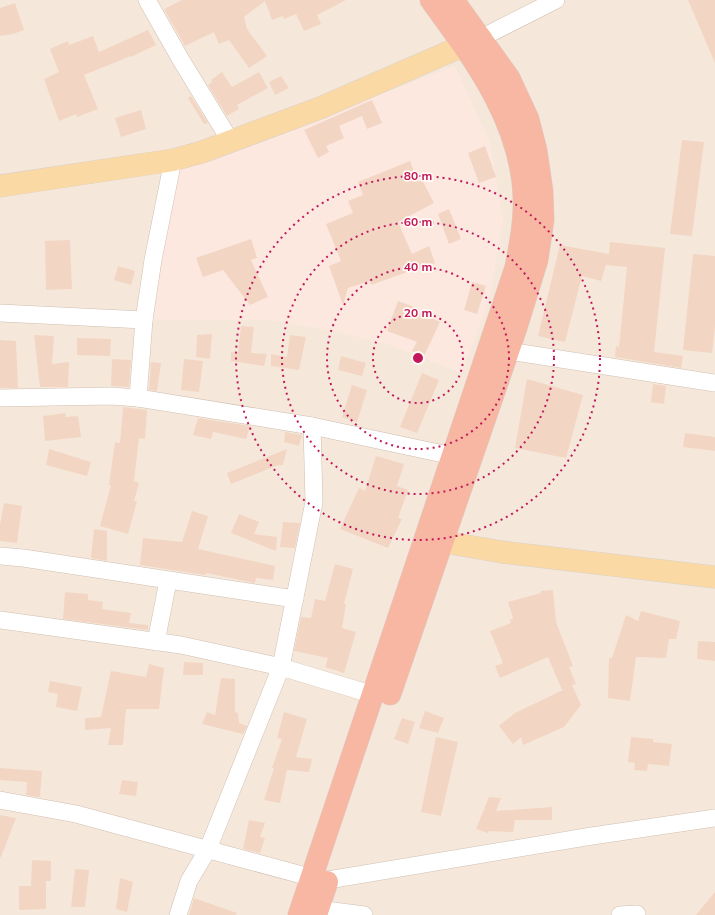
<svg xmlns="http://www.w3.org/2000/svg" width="715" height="915" font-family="Mulish,sans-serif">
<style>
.residential{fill:#f5e8da}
.commercial{fill:#fde8e0}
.building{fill:#f3d5c3}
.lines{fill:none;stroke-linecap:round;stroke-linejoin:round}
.minor-casing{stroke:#d1beb0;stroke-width:18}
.major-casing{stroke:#dad1cd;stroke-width:23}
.highway-casing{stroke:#dad1cd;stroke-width:23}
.minor{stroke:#fff;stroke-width:17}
.major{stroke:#fbd9a5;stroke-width:22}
.highway{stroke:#f7b7a3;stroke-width:22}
.ring{fill:none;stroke:#c2185b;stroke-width:2;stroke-dasharray:2 4}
.centre{fill:#c2185b;stroke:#fffaf3;stroke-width:2}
.ring-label{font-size:12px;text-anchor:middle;font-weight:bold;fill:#c2185b;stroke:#fffaf3;stroke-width:3.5;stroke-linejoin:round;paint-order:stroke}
</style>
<rect width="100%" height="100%" fill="#fdf6ec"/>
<rect class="residential" x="0" y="0" width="715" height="915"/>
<polygon class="commercial" points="455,66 490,143 503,221 489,300 462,373 390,345 331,330 269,320 144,320 171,174"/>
<g class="building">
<polygon points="182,0 346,0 317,15 321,24 304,31 296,14 284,19 283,16 272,20 265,1 244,17 247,29 267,56 249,68 229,40 219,44 214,32 185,46 164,9"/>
<polygon points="688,0 715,0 715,63"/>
<polygon points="15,3 24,30 13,34 0,36 0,8"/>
<polygon points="148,30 156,45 131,57 131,56 84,75 98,109 77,117 76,114 59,121 44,79 59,72 50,49 68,41 69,45 93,36 99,52"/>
<polygon points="222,72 232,87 259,72 268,88 237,105 239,109 227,116 208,85 212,82 211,80"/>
<polygon points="281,76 289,88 275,95 269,82"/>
<polygon points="191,96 208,123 204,124 188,98"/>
<polygon points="372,100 382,123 367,129 362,116 339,126 344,138 326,146 329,152 318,158 304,130"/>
<polygon points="141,110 146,129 121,137 115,118"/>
<polygon points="682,140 704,142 692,236 670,234"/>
<polygon points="485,146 496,177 479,183 468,153"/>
<polygon points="410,161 418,182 422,180 434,203 398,222 412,254 429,246 435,263 417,271 416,269 371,285 370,281 348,288 343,305 329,266 341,261 326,224 353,213 348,201 363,195 358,182"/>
<polygon points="449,209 461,239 449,244 438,214"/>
<polygon points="251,239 257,258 251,260 268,297 250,305 223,270 203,277 196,258"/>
<polygon points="70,240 72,289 46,290 45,241"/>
<polygon points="610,242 665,248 654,352 683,356 681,368 615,357 616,346 619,347 627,267 606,265 601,281 582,276 565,342 538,336 560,245 609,254"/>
<polygon points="693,254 715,256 715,326 712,353 683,350"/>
<polygon points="118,266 135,271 131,285 114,280"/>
<polygon points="472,282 486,286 477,314 464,310"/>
<polygon points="398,301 414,307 413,309 440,322 424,356 412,351 417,342 387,331"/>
<polygon points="241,326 254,327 251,353 267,354 264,366 231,361 231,352 238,353"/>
<polygon points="212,334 210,359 196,357 197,335"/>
<polygon points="34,335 54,336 52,364 69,362 68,387 40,387"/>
<polygon points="290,335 306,337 299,370 271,366 271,354 287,357"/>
<polygon points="77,338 111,339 110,356 77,355"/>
<polygon points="0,340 16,341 18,388 0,388"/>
<polygon points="341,356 366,363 362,376 338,370"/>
<polygon points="112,359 131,360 129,387 111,386"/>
<polygon points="184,359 203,361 199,392 181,390"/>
<polygon points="151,362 161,363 157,391 149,390"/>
<polygon points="422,373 439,380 417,433 400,427"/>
<polygon points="527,379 583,395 566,458 515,448"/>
<polygon points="653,384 666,386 664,404 651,402"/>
<polygon points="352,385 367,390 357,422 342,417"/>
<polygon points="123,407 147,410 145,439 139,438 134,481 139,483 134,501 137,501 128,534 100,526 111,485 109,485 115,442 120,443"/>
<polygon points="66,413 65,417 78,416 81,437 45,441 43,416"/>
<polygon points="198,418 250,426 246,439 213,432 211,439 193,435"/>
<polygon points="285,432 302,435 299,446 284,442"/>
<polygon points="685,433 715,437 715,451 683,447"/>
<polygon points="49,449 91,462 87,476 46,465"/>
<polygon points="287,449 283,465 278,465 231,484 227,473"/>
<polygon points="376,456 404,464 397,486 408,490 398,518 402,519 388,548 340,529 359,488 365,491"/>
<polygon points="4,503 22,506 17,543 0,541 0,525"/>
<polygon points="192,511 208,516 198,549 275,566 273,580 256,578 255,583 206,573 205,575 140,565 143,538 182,542"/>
<polygon points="239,514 259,522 254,534 277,537 276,551 231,533"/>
<polygon points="283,522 300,523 295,548 280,547"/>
<polygon points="94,529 107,531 107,561 91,558"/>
<polygon points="335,564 353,569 344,604 346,604 342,628 356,632 344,673 325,667 328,658 294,651 301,617 311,618 315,599 325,601"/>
<polygon points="553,590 556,622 573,666 569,667 576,684 572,685 581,705 564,727 523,745 521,737 513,744 499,726 515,713 565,689 562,690 548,657 500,678 495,666 503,663 490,631 511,623 510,620 513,618 508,602 541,593 541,591"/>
<polygon points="65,592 88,594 88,600 103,602 102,609 131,613 129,623 148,625 148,630 63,619"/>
<polygon points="641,611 680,621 676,639 669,639 666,658 636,657 630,701 608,698 609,658 612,658 626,615 638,621"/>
<polygon points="698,641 715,642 715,661 697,659"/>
<polygon points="184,662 203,663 203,675 183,675"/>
<polygon points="149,664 164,668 159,709 126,709 123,745 108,745 111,728 85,730 85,718 101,717 111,671 146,677"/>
<polygon points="221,678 235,679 235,712 238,713 239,723 247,726 243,734 202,724 207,712 215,715"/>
<polygon points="50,681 82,687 77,711 56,707 58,694 48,692"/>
<polygon points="425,711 444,718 438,733 419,728"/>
<polygon points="284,712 307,719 296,757 312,759 309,772 287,770 280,803 264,800 274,768 272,768 282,739 277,738"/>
<polygon points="402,718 415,722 408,744 394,739"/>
<polygon points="436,737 458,742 441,816 421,812"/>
<polygon points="631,737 653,739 653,742 672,744 669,766 648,764 647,771 634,770 635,763 628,762"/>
<polygon points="0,768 42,771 40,797 26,795 27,782 0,780"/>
<polygon points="122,780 138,782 136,796 119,794"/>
<polygon points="489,797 501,798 496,811 552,807 552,820 515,820 513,832 489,831 488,833 476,829"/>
<polygon points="0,815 16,818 1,857 0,857"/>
<polygon points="249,820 265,823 260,837 265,838 260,853 243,849"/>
<polygon points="32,860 51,861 51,881 46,881 46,909 19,910 19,886 31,886"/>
<polygon points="75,869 89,870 85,907 71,907"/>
<polygon points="120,878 133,882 127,912 116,909"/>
<polygon points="715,892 715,915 696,915"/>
<polygon points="194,898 237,913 236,915 189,915"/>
</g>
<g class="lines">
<g class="minor-casing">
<g id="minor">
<polyline points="147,0 181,60 231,142"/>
<polyline points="481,38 556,0"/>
<polyline points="0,313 144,320"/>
<polyline points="508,351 715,383"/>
<polyline points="0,398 111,396 138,398 312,426 453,456"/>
<polyline points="138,398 144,320 153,260 173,160"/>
<polyline points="0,556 23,558 295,599"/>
<polyline points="0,620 181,645 281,667 374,695"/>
<polyline points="156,642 168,581"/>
<polyline points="0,800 76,814 313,878"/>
<polyline points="328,880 592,836 715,818"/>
<polyline points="318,909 364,915"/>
<polyline points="178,915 189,881 208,849 281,667 314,502 312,426"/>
<polyline points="620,915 637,914"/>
</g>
</g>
<g class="major-casing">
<g id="major">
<polyline points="0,186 173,160 202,152 320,108 481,38"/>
<polyline points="426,539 502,552 715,577"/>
</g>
</g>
<g class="highway-casing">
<g id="highway">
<polyline points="390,694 516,328 537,260 543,220 542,191 536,150 528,119 509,78 453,0"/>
<path d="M299 915 516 267C520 245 525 221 524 198 522 122 474 59 431 0"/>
<polyline points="316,915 327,882"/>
</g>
</g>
<use href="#minor" class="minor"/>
<use href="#major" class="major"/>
<use href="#highway" class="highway"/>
</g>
<g class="ring">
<circle cx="418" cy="358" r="45"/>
<circle cx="418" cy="358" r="91"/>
<circle cx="418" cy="358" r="136"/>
<circle cx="418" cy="358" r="182"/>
</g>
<circle cx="418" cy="358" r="6" class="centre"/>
<g class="ring-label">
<text x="418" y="180">80 m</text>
<text x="418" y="226">60 m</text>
<text x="418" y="271">40 m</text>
<text x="418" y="317">20 m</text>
</g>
</svg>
